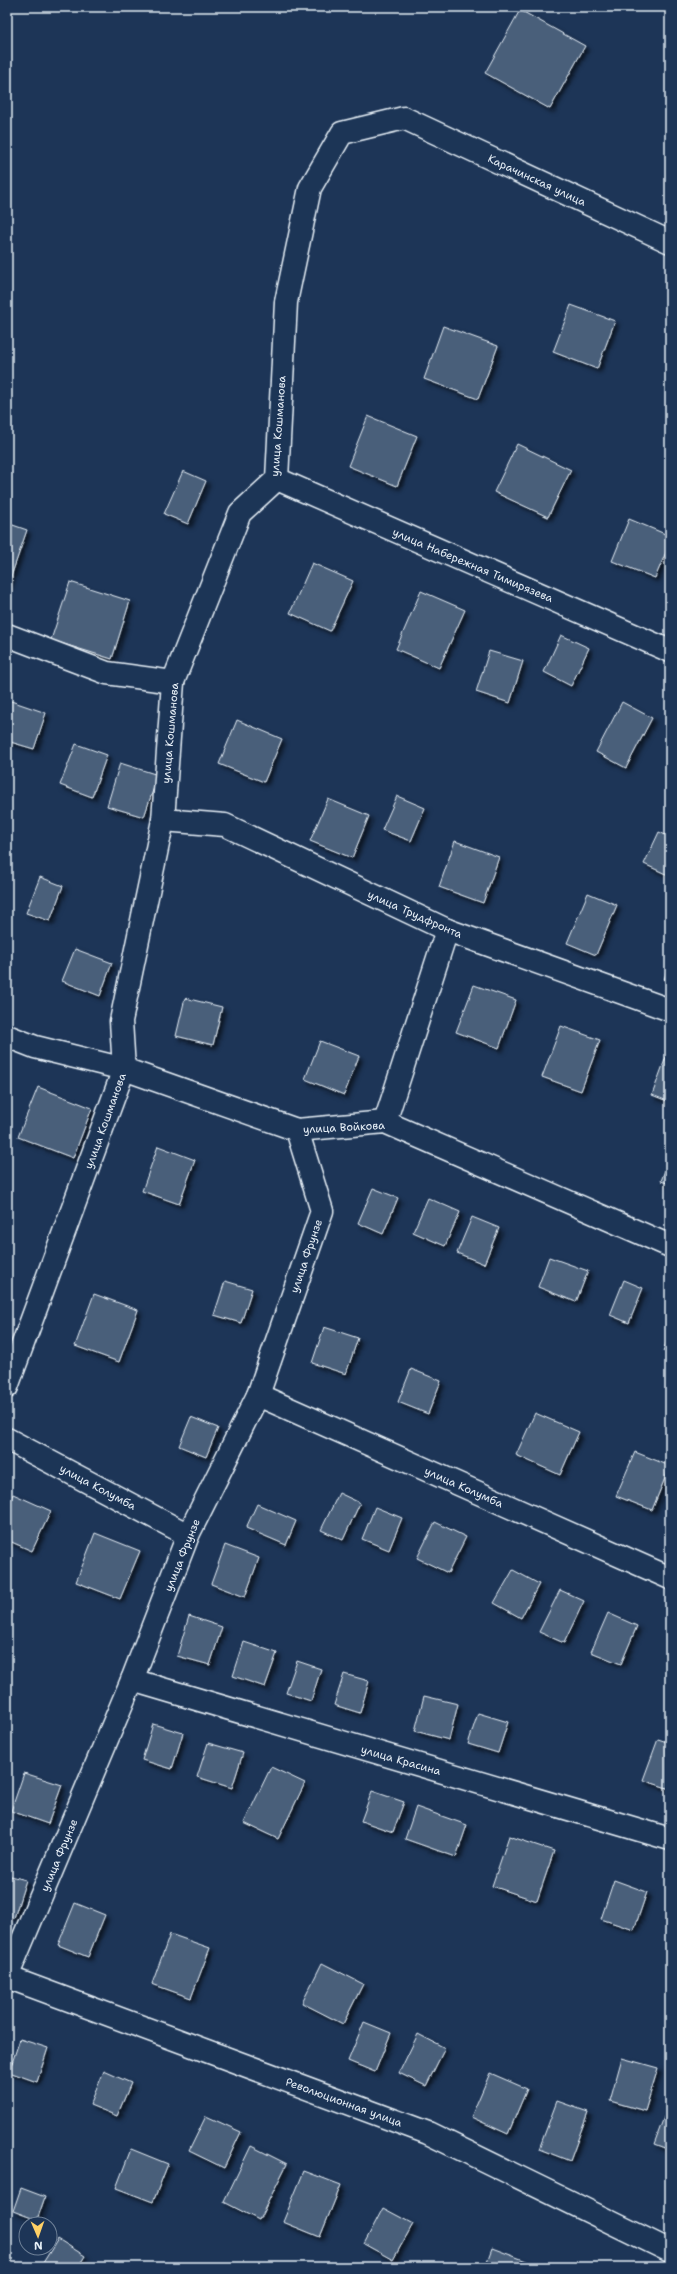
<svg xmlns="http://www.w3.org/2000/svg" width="677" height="2274" font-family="'Shantell Sans',sans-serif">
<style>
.building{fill:#495e7a;stroke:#e8f1f8;filter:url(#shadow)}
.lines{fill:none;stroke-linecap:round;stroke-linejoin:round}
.minor-casing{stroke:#e8f1f8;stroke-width:25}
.minor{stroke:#1d3557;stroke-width:22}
.labels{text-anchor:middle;stroke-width:3;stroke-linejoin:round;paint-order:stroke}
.street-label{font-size:11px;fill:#e8f1f8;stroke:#1d3557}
</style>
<defs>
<filter id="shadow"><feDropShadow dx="3.5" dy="3.5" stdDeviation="2" flood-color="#0009"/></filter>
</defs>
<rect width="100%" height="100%" fill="#1d3557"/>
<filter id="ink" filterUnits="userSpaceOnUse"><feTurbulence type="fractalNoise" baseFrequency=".025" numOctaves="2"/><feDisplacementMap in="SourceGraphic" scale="8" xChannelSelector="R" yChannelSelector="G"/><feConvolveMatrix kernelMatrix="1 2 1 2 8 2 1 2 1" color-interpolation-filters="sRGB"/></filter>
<g filter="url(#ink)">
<g class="building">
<polygon points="520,10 585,46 550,109 485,73"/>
<polygon points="571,305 615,321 597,369 553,352"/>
<polygon points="443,326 498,346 478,399 424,379"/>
<polygon points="368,416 417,436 397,486 348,466"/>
<polygon points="517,444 571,470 548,517 494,492"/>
<polygon points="183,471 206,481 188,524 164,514"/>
<polygon points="629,519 670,536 670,543 655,578 612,561"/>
<polygon points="7,523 27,530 7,588"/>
<polygon points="312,563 353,581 330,631 290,613"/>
<polygon points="70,582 130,601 112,659 51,640"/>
<polygon points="421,591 465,610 439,668 396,649"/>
<polygon points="561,635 589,648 571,686 544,672"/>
<polygon points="489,651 523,661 510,703 476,692"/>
<polygon points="8,700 46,713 34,749 7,741"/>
<polygon points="622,702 652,718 626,768 596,752"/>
<polygon points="237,720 282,739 264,782 219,764"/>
<polygon points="76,744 107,755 92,797 60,785"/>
<polygon points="120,763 158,775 144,817 107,806"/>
<polygon points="397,796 425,808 411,841 382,830"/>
<polygon points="328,799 369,816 352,858 310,841"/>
<polygon points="659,832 670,837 670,876 644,864"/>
<polygon points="455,841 499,857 483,903 439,887"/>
<polygon points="40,877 63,886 50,921 26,913"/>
<polygon points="588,893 617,905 596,955 567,943"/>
<polygon points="75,949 112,963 100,996 62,981"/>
<polygon points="670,959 670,982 664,980"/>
<polygon points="474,985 516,1000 499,1048 456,1032"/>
<polygon points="185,998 222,1007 213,1045 176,1036"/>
<polygon points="561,1026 600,1040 581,1091 542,1077"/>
<polygon points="320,1041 359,1056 344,1095 305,1079"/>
<polygon points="666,1057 670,1059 670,1102 652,1095"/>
<polygon points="38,1087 92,1108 73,1158 18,1137"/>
<polygon points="158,1146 195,1160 179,1204 142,1191"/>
<polygon points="670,1157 670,1184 661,1181"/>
<polygon points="373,1188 398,1198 383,1234 358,1223"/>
<polygon points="428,1198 460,1212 445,1246 413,1232"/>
<polygon points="472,1217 499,1228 484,1264 457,1253"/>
<polygon points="549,1257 588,1271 576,1302 538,1287"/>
<polygon points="624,1280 643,1288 629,1323 610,1315"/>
<polygon points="225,1281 252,1289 241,1323 214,1315"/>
<polygon points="94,1294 138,1310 119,1362 75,1346"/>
<polygon points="324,1327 358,1338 346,1374 312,1363"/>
<polygon points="670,1334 670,1354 663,1351"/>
<polygon points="411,1369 441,1381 428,1414 398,1402"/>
<polygon points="535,1413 579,1432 560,1475 516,1455"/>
<polygon points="191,1417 218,1428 206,1457 179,1446"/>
<polygon points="635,1452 670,1466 652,1510 616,1496"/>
<polygon points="339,1493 360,1503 343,1540 321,1530"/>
<polygon points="13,1494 51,1511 32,1551 7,1540 7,1506"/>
<polygon points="257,1504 296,1521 286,1545 246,1528"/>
<polygon points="375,1507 402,1518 389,1550 362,1539"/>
<polygon points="435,1522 466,1537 448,1573 417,1558"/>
<polygon points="95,1533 140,1551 120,1599 76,1582"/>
<polygon points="225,1545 259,1558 245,1597 211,1584"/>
<polygon points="513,1570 539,1584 521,1618 494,1603"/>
<polygon points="560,1590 584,1601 564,1643 539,1632"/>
<polygon points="608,1613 637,1626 621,1664 591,1652"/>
<polygon points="189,1616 222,1627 210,1665 177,1656"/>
<polygon points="244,1642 277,1653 265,1687 233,1676"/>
<polygon points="297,1661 321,1669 311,1701 286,1693"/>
<polygon points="344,1674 369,1681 360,1713 334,1705"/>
<polygon points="424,1696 458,1704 449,1740 415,1731"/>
<polygon points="478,1713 508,1722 498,1753 468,1744"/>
<polygon points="153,1724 183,1733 172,1769 142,1760"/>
<polygon points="658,1739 670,1743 670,1789 643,1780"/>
<polygon points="208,1743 243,1753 232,1788 197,1777"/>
<polygon points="271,1767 305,1783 278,1839 244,1823"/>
<polygon points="24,1773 62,1785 48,1824 11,1811"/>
<polygon points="372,1791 404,1802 393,1832 361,1821"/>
<polygon points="416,1807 467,1825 456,1857 405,1839"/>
<polygon points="509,1836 554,1851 537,1901 492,1886"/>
<polygon points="7,1875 26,1880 14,1918 7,1916"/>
<polygon points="614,1880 647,1892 634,1930 601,1919"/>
<polygon points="75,1903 105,1915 88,1957 58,1945"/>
<polygon points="170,1934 210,1948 191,1998 152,1984"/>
<polygon points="322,1963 363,1984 343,2024 302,2003"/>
<polygon points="364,2022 391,2033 375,2072 348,2061"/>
<polygon points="418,2034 445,2048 426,2086 399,2073"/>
<polygon points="20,2039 48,2048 37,2082 9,2072"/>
<polygon points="622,2058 658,2068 645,2111 610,2101"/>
<polygon points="104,2071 131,2083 117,2116 90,2105"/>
<polygon points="490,2073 527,2089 508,2134 471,2117"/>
<polygon points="557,2101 588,2112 570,2161 539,2149"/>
<polygon points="670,2101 670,2150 654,2144"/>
<polygon points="206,2116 241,2132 224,2168 189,2151"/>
<polygon points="251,2146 287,2164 259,2220 224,2202"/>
<polygon points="131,2149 168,2164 153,2202 116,2188"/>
<polygon points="304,2171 341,2185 320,2237 283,2222"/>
<polygon points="21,2188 45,2197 37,2220 13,2211"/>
<polygon points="383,2208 413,2224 393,2260 364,2244"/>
<polygon points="58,2239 85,2256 78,2267 41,2266"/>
<polygon points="492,2248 529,2262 527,2267 485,2267"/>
</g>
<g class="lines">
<g class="minor-casing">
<g id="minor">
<polyline points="277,479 670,651"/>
<polyline points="7,635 107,673 173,682"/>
<polyline points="163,820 225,825 447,930 670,1010"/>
<polyline points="7,1036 35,1047 124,1069 297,1130 385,1122 670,1246"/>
<polyline points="385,1122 447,930"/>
<polyline points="7,1387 124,1069 121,1021 163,820 173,682 240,513 277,479 286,302 310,188 342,133 404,118 670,242"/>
<polyline points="258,1395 670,1578"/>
<polyline points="7,1439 188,1535"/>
<polyline points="132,1680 670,1839"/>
<polyline points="7,1977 132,1680 188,1535 258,1395 322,1211 297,1130"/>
<polyline points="7,1977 428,2133 670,2251"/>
</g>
</g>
<use href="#minor" class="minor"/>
</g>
</g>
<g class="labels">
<g class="street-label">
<text transform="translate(537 180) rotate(25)" y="4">Карачинская улица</text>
<text transform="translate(278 426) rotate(-86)" y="4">улица Кошманова</text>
<text transform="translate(473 565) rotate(23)" y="4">улица Набережная Тимирязева</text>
<text transform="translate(170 733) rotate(-85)" y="4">улица Кошманова</text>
<text transform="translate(415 914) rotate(24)" y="4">улица Трудфронта</text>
<text transform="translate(105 1121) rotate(-70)" y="4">улица Кошманова</text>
<text transform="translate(344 1127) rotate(-3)" y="4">улица Войкова</text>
<text transform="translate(306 1256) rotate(-71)" y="4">улица Фрунзе</text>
<text transform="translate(98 1487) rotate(28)" y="4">улица Колумба</text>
<text transform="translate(464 1487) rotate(24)" y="4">улица Колумба</text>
<text transform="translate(182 1555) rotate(-68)" y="4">улица Фрунзе</text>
<text transform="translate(401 1760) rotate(16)" y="4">улица Красина</text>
<text transform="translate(59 1855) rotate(-67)" y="4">улица Фрунзе</text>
<text transform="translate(344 2102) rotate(20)" y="4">Революционная улица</text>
</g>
</g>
<rect width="677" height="2274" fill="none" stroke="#1d3557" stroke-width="24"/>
<rect x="12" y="12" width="653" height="2250" fill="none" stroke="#e8f1f8" stroke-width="1.5" filter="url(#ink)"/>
<g transform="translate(38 2236) rotate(178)"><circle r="19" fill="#1d3557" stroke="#6e8097"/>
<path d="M0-3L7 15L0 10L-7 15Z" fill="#ffd166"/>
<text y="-6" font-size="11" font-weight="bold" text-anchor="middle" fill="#e8f1f8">N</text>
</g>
</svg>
